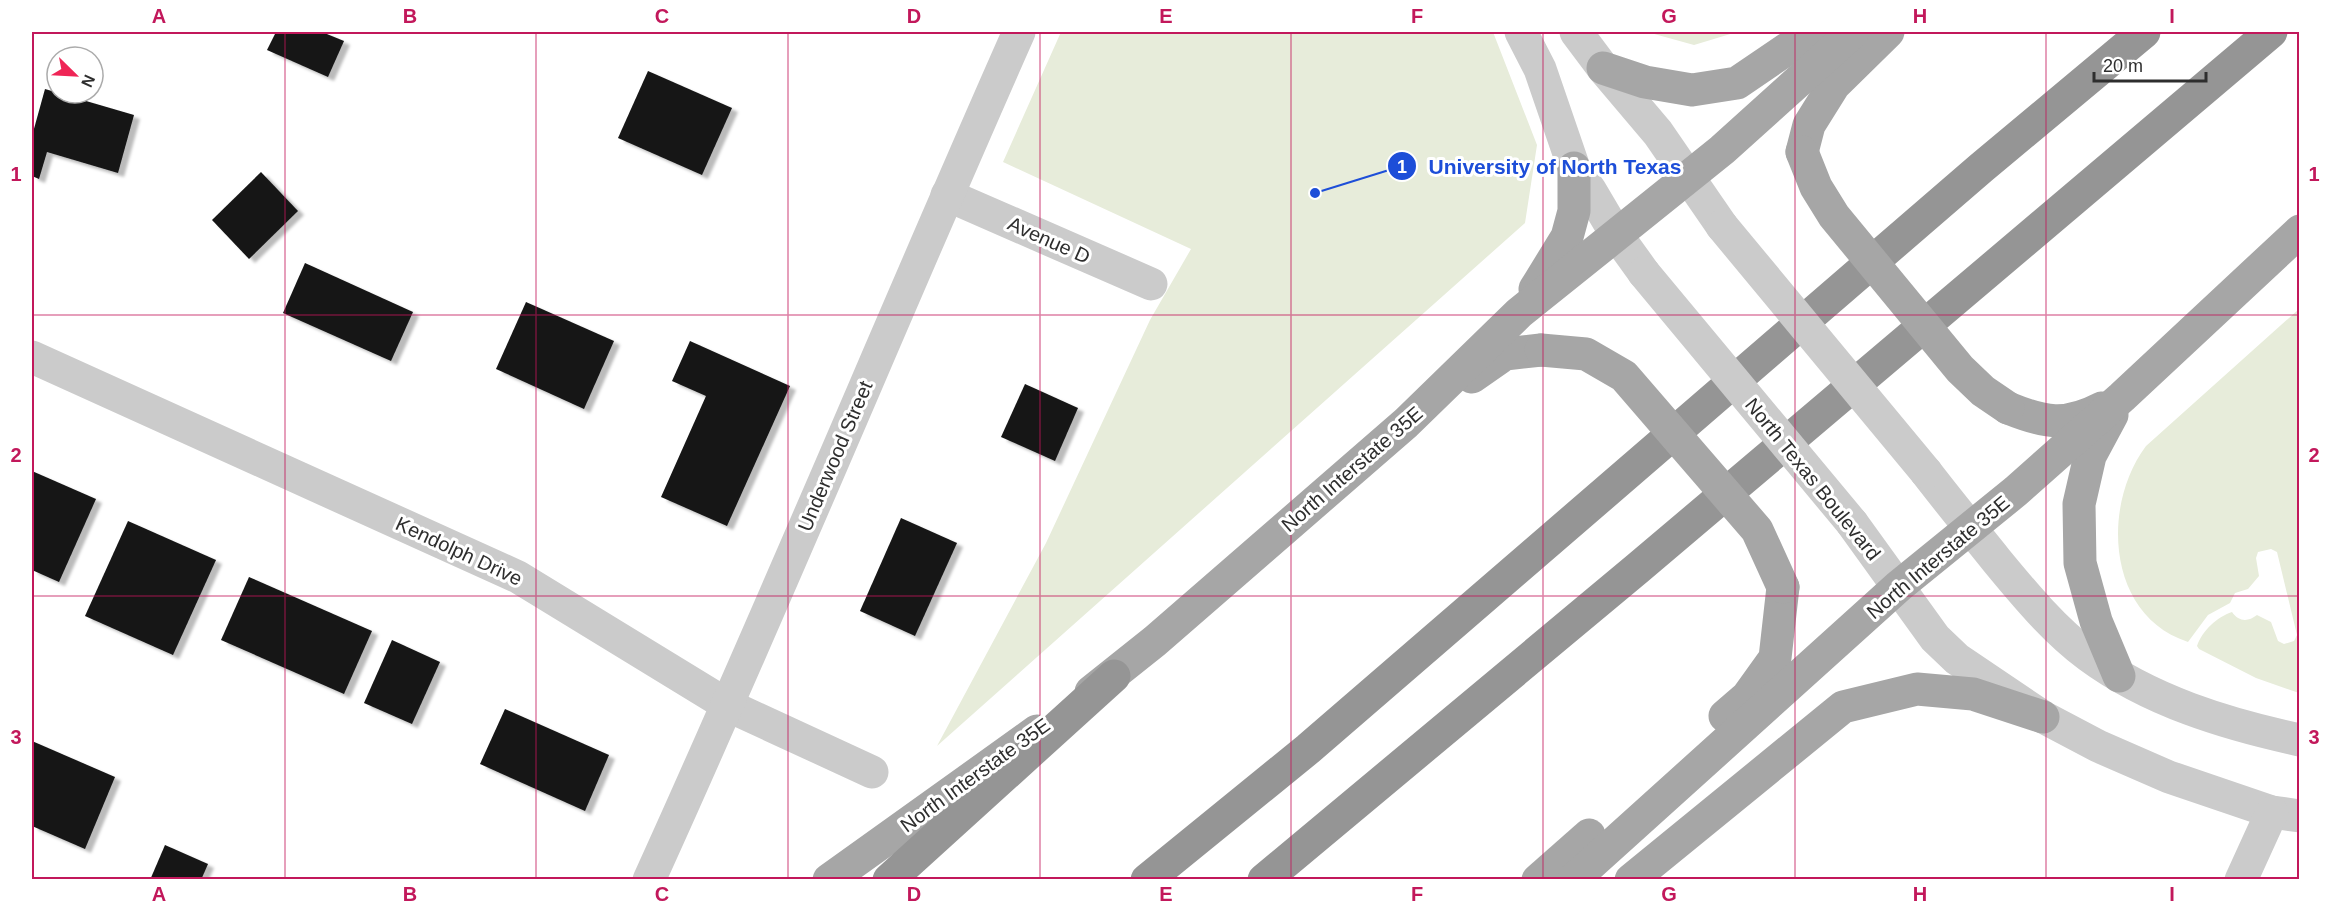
<svg xmlns="http://www.w3.org/2000/svg" width="2331" height="911" font-family="Arial,sans-serif">
<style>
.green{fill:#e7ecda}
.building{fill:#151515;filter:url(#shadow)}
.lines{fill:none;stroke-linecap:round;stroke-linejoin:round}
.minor{stroke:#cbcbcb;stroke-width:33}
.major{stroke:#a6a6a6;stroke-width:33}
.highway{stroke:#959595;stroke-width:33}
.minor-bridge{stroke:#cbcbcb;stroke-width:33}
.major-bridge{stroke:#a6a6a6;stroke-width:33}
.grid{fill:none;stroke:#c2185b;stroke-width:1.5;stroke-opacity:0.55}
.labels{text-anchor:middle;stroke-width:6;stroke-linejoin:round;paint-order:stroke}
.street-label{font-size:20px;fill:#2e2e2e;stroke:#fff}
.leader{fill:none;stroke:#1d4ed8;stroke-width:2}
.callout-dot{fill:#1d4ed8;stroke:#fff;stroke-width:2}
.mark-label{font-size:18px;text-anchor:middle;font-weight:bold;fill:#fff}
.callout-label{font-size:21px;text-anchor:middle;font-weight:bold;fill:#1d4ed8;stroke:#fff;stroke-width:6;stroke-linejoin:round;paint-order:stroke}
.neatline{fill:none;stroke:#c2185b;stroke-width:2}
.grid-label{font-size:20px;text-anchor:middle;font-weight:bold;fill:#c2185b}
</style>
<defs>
<filter id="shadow"><feDropShadow dx="6" dy="4" stdDeviation="1.5" flood-color="#0004"/></filter>
</defs>
<rect width="100%" height="100%" fill="#fff"/>
<g class="green">
<polygon points="1061,32 1493,32 1537,145 1525,223 937,746 1046,543 1150,320 1191,249 1003,162"/>
<polygon points="1647,32 1737,32 1694,45"/>
<path d="M2299 309V693L2256 678 2199 649 2197 646C2202 631 2217 617 2232 612 2239 622 2248 622 2257 615L2271 622 2278 641 2284 644 2294 641 2297 635 2277 552 2271 549 2258 552 2256 558 2259 576 2248 589 2235 593 2230 603 2208 615 2188 642C2107 616 2101 506 2146 446Z"/>
</g>
<g class="building">
<polygon points="276,32 322,32 344,41 328,77 267,50"/>
<polygon points="648,71 732,108 702,175 618,138"/>
<polygon points="45,89 134,115 118,173 47,152 39,179 32,176 32,136"/>
<polygon points="261,172 298,211 249,259 212,220"/>
<polygon points="305,263 413,312 391,361 283,313"/>
<polygon points="526,302 614,341 584,409 496,369"/>
<polygon points="690,341 790,386 727,526 661,497 706,396 672,381"/>
<polygon points="1025,384 1078,408 1055,461 1001,437"/>
<polygon points="32,471 96,499 59,582 32,570"/>
<polygon points="901,518 957,543 915,636 860,611"/>
<polygon points="128,521 216,560 173,655 85,616"/>
<polygon points="249,577 372,631 344,694 221,640"/>
<polygon points="392,640 440,662 412,724 364,703"/>
<polygon points="505,709 609,755 585,811 480,764"/>
<polygon points="32,741 115,777 85,849 32,826"/>
<polygon points="165,845 208,864 201,880 150,880"/>
</g>
<g class="lines">
<g class="minor">
<polyline points="1521,32 1540,69 1574,168 1590,190 1616,234 1644,273"/>
<polyline points="1576,32 1603,68 1658,133 1722,226"/>
<polyline points="947,195 1151,284"/>
<polyline points="32,357 518,577 729,706 872,772"/>
<path d="M1926 472C1949 502 1973 531 1997 561 2025 595 2054 630 2089 656 2150 701 2226 724 2300 740"/>
<polyline points="1852,523 1935,638 1957,659 2043,717 2098,746 2169,777 2272,812 2300,816"/>
<path d="M649 880C777 599 894 314 1019 32"/>
<polyline points="2241,880 2272,812"/>
</g>
<g class="major">
<polyline points="1603,68 1645,82 1692,90 1737,83 1812,32"/>
<polyline points="1802,152 1809,125 1834,85 1888,32"/>
<polyline points="1535,289 1567,237 1574,211 1574,168"/>
<polyline points="1472,377 1505,354 1541,350"/>
<path d="M2008 408C2045 423 2065 427 2102 408"/>
<polyline points="2112,415 2090,456 2079,504 2080,563 2096,621 2119,676"/>
<polyline points="1091,692 1155,641 1406,423 1519,313 1722,150 1853,32"/>
<polyline points="1725,716 1747,697 1775,658 1783,587"/>
<polyline points="829,880 1037,731"/>
<polyline points="1538,880 1589,835"/>
<polyline points="1573,880 1899,586 2016,491 2122,397 2300,231"/>
<polyline points="1631,880 1843,707 1917,689 1973,694 2043,717"/>
</g>
<g class="highway">
<polyline points="889,880 1114,676"/>
<polyline points="1147,880 1308,749 1981,168 2144,32"/>
<polyline points="1264,880 1638,568 2271,32"/>
</g>
<g class="minor-bridge">
<polyline points="1722,226 1926,472"/>
<polyline points="1644,273 1852,523"/>
</g>
<g class="major-bridge">
<polyline points="1802,152 1816,187 1834,216 1960,369 1983,391 2008,408"/>
<polyline points="1541,350 1586,354 1624,376 1757,530 1783,587"/>
</g>
</g>
<path class="grid" d="M285 32V880M536 32V880M788 32V880M1040 32V880M1291 32V880M1543 32V880M1795 32V880M2046 32V880M32 315H2300M32 596H2300"/>
<g class="labels">
<g class="street-label">
<text transform="translate(1049 240) rotate(24)" y="7">Avenue D</text>
<text transform="translate(835 456) rotate(-67)" y="7">Underwood Street</text>
<text transform="translate(1352 469) rotate(-41)" y="7">North Interstate 35E</text>
<text transform="translate(1813 479) rotate(51)" y="7">North Texas Boulevard</text>
<text transform="translate(459 551) rotate(25)" y="7">Kendolph Drive</text>
<text transform="translate(1938 557) rotate(-40)" y="7">North Interstate 35E</text>
<text transform="translate(975 775) rotate(-36)" y="7">North Interstate 35E</text>
</g>
</g>
<path class="leader" d="M1315 193L1402 166"/>
<g class="callout-dot">
<circle cx="1315" cy="193" r="6"/>
<circle cx="1402" cy="166" r="15"/>
</g>
<g class="mark-label">
<text x="1402" y="173">1</text>
</g>
<g class="callout-label">
<text x="1555" y="174">University of North Texas</text>
</g>
<rect width="2331" height="911" fill="none" stroke="#ffffff" stroke-width="66"/>
<g transform="translate(75 75) rotate(114)"><circle r="28" fill="#ffffff" stroke="#ababab" stroke-width="1.5"/>
<path d="M0-4.5L10 22L0 15L-10 22Z" fill="#ef2556"/>
<text y="-9" font-size="16" font-weight="bold" text-anchor="middle" fill="#2e2e2e">N</text>
</g>
<path d="M2094 72v9h112v-9" fill="none" stroke="#2e2e2e" stroke-width="3"/>
<text x="2103" y="72" font-size="18" fill="#2e2e2e" stroke="#ffffff" stroke-width="4.5" paint-order="stroke">20 m</text>
<rect x="33" y="33" width="2265" height="845" class="neatline"/>
<g class="grid-label">
<text x="159" y="23">A</text>
<text x="410" y="23">B</text>
<text x="662" y="23">C</text>
<text x="914" y="23">D</text>
<text x="1166" y="23">E</text>
<text x="1417" y="23">F</text>
<text x="1669" y="23">G</text>
<text x="1920" y="23">H</text>
<text x="2172" y="23">I</text>
<text x="16" y="181">1</text>
<text x="2314" y="181">1</text>
<text x="16" y="462">2</text>
<text x="2314" y="462">2</text>
<text x="16" y="744">3</text>
<text x="2314" y="744">3</text>
<text x="159" y="901">A</text>
<text x="410" y="901">B</text>
<text x="662" y="901">C</text>
<text x="914" y="901">D</text>
<text x="1166" y="901">E</text>
<text x="1417" y="901">F</text>
<text x="1669" y="901">G</text>
<text x="1920" y="901">H</text>
<text x="2172" y="901">I</text>
</g>
</svg>
